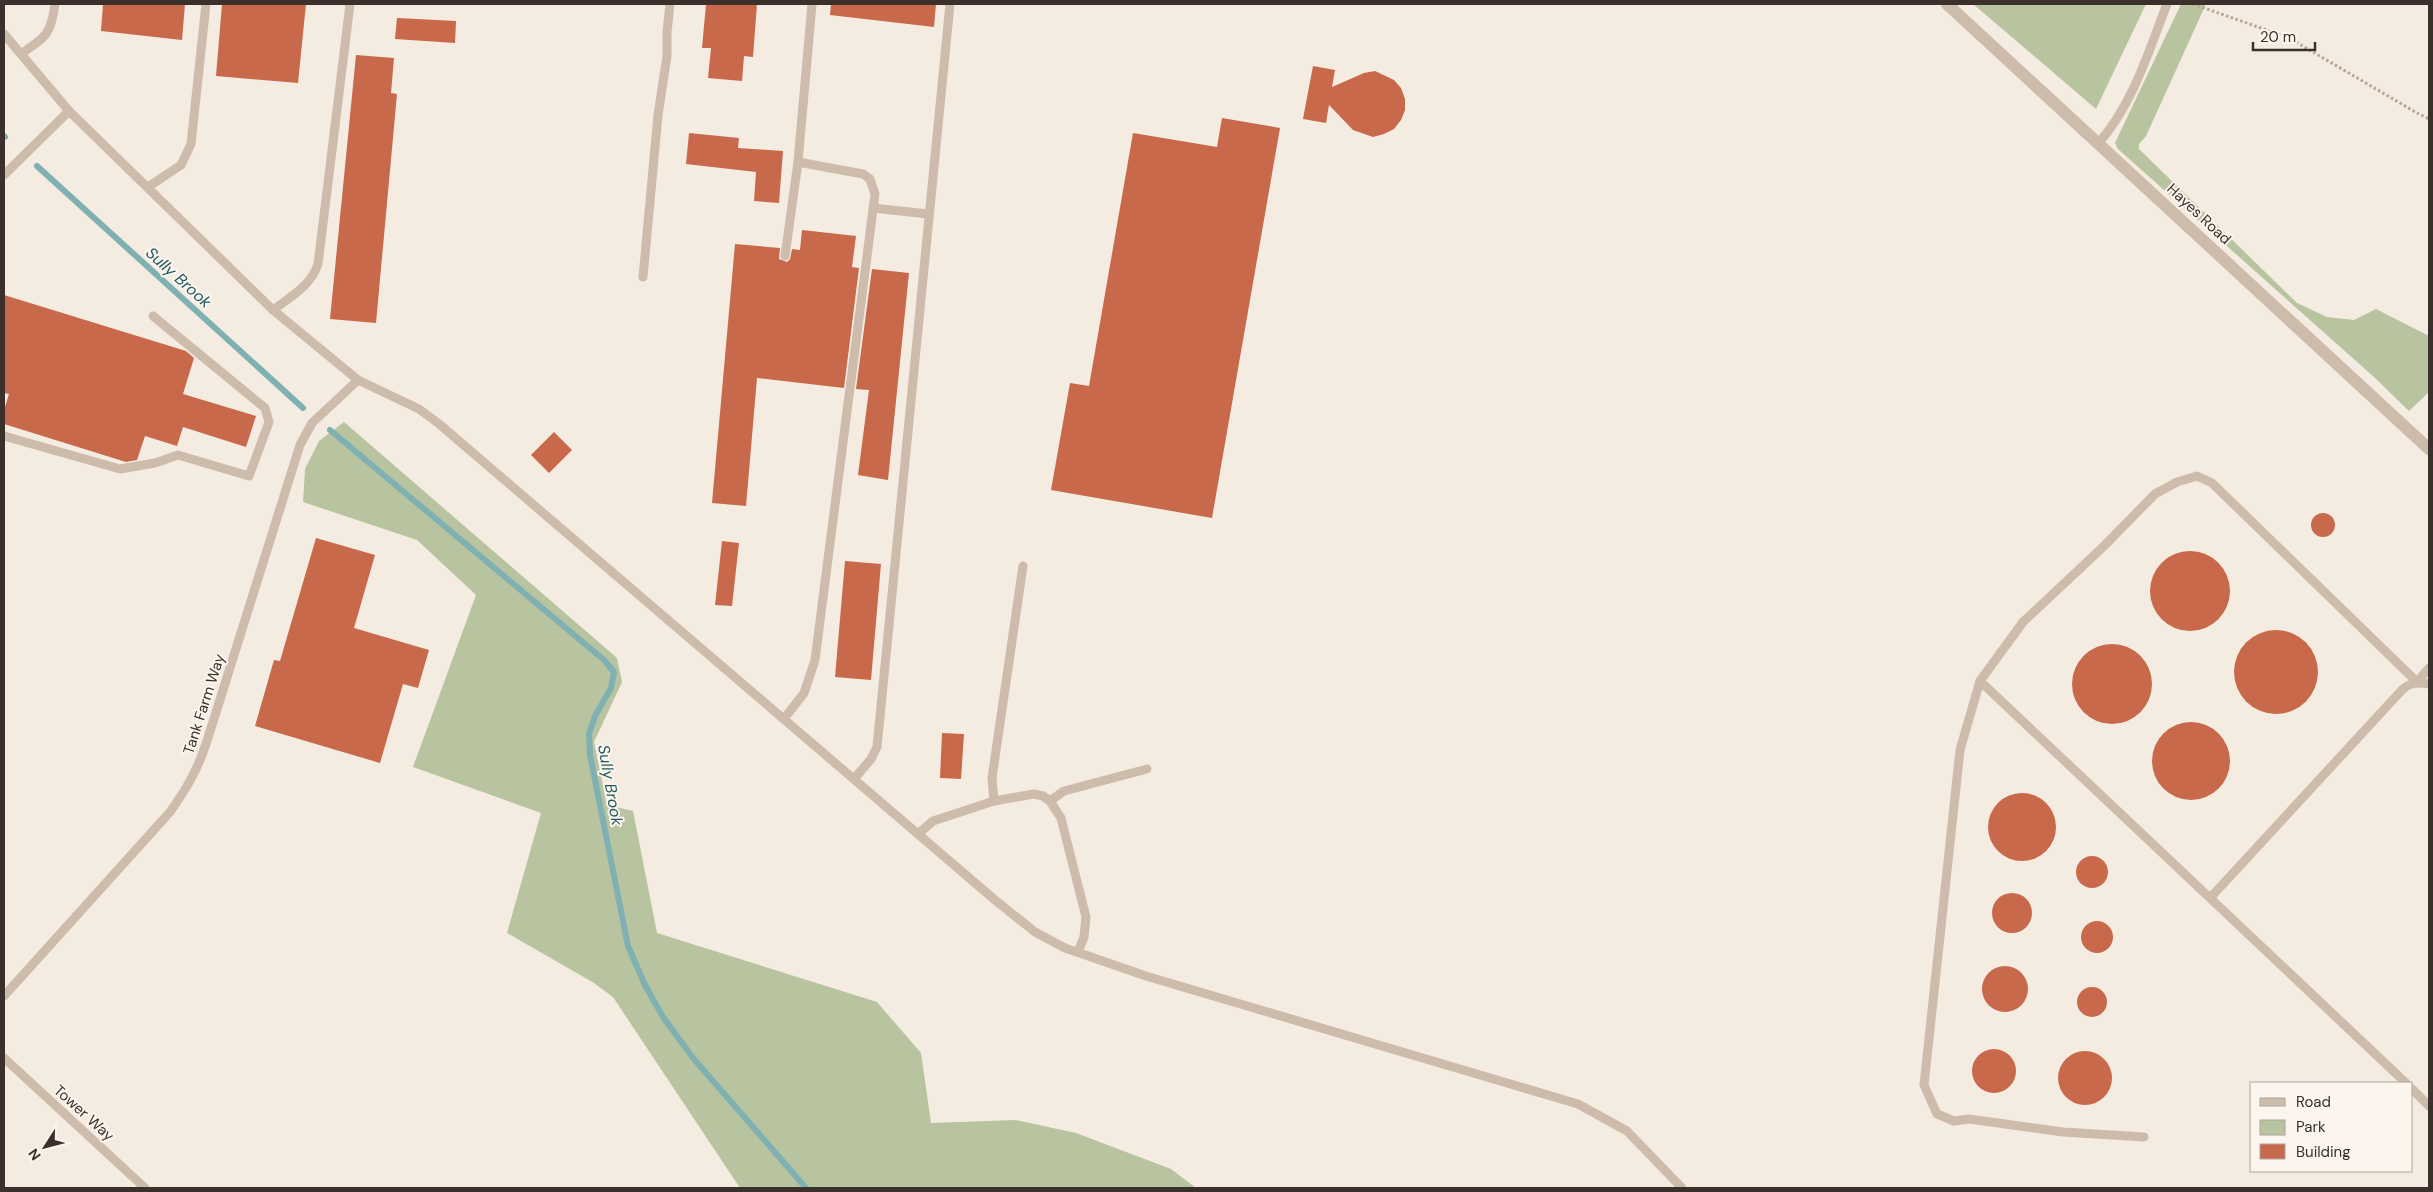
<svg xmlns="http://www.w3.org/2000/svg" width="2433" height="1192" font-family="'DM Sans',sans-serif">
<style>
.green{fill:#b8c4a0}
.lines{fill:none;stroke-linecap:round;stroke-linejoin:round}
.stream{stroke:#7fb0b2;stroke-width:6}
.building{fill:#c8694b}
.path{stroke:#b9a596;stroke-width:3;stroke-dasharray:2.5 2.5;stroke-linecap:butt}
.service{stroke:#cdbbac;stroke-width:9}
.tertiary{stroke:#cdbbac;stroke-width:12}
.labels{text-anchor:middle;stroke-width:4;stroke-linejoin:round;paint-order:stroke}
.street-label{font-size:15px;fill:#3b302b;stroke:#fbf5ee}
.water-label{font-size:16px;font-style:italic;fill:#1f5a5e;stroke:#fbf5ee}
</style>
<rect width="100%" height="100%" fill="#f4ebe1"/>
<g class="green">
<polygon points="1973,4 2146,4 2096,109"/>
<polygon points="2181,4 2206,4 2146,136 2139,144 2139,149 2297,303 2327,317 2354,320 2376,309 2427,335 2429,334 2429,392 2409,411 2374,377 2118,149 2115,143"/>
<polygon points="344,422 617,658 622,682 594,742 607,805 633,811 657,933 877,1002 921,1053 931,1123 1016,1120 1076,1133 1171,1169 1196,1188 740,1188 613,997 594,983 507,933 541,813 413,767 476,595 417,540 303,502 305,469 319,441"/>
</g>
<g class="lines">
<g class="stream">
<polyline points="4,136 5,137"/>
<polyline points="37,166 303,408"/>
<polyline points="330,430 604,660 614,672 611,688 595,716 589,734 590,755 628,946 645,985 663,1017 693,1058 806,1188"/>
</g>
</g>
<g class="building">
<polygon points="103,4 185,4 182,40 101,31"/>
<polygon points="222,4 306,4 298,83 216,76"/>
<polygon points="706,4 757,4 753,57 744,56 742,81 708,78 711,48 702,48"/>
<polygon points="831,4 936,4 934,27 830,15"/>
<polygon points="397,18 456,21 455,43 395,39"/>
<polygon points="356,55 394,58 391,93 397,94 376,323 330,319"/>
<polygon points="1313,66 1335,70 1332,87 1364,73 1375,71 1394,80 1401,88 1405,99 1405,110 1401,120 1394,129 1384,134 1373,137 1353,130 1329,105 1326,123 1303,119"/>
<polygon points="1222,118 1280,128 1212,518 1051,490 1070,383 1089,386 1133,133 1217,147"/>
<polygon points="689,133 739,138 738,148 783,151 779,203 754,201 756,172 686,164"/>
<polygon points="802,230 856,236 852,267 859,268 844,388 757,378 746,506 712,503 735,244 780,248 779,259 787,262 790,259 792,249 800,250"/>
<polygon points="872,269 909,273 888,480 858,475 869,390 856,389"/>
<polygon points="4,295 186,351 194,358 183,394 256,416 246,447 183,427 177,446 145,436 137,460 126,462 4,424 4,410 9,394 4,393"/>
<polygon points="554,432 572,450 549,473 531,455"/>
<circle cx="2323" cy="525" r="12"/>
<polygon points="316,538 375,555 354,628 429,650 418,688 403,684 380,763 255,726 274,660 280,661"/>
<polygon points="722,541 739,543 732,606 715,605"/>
<circle cx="2190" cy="591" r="40"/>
<polygon points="845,561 881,564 871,680 835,677"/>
<circle cx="2276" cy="672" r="42"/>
<circle cx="2112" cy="684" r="40"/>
<circle cx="2191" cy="761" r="39"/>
<polygon points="942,733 964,734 961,779 940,778"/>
<circle cx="2022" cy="827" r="34"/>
<circle cx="2092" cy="872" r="16"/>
<circle cx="2012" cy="913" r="20"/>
<circle cx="2097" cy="937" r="16"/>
<circle cx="2005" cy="989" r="23"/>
<circle cx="2092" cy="1002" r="15"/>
<circle cx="1994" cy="1071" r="22"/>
<circle cx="2085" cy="1078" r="27"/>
</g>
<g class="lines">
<polyline class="path" points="2193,4 2289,38 2417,113 2429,119"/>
<g class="service">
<polyline points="4,34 69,111 273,310 358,380 419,409 438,423 995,900 1035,932 1065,948 1094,958 1146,976 1578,1104 1627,1131 1682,1188"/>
<path d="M22 53C46 37 51 34 55 4"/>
<path d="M2098 144C2133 104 2148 53 2167 4"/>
<polyline points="4,175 69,111"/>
<polyline points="148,187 181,165 191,144 206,4"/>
<polyline points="873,208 928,214"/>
<polyline points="785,256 798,162 812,4"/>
<polyline points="643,277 658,115 667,56 667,32 670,4"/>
<path d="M273 310C290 297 311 286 318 264L350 4"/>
<polyline points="4,436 120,469 155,463 178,455 249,476 269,422 265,408 153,316"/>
<polyline points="1980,681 2406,1083"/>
<polyline points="784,719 804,693 815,660 875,194 870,179 863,174 798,162"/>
<polyline points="854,779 871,759 877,747 950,4"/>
<polyline points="994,801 992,778 1023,566"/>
<polyline points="1050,801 1064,791 1147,769"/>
<polyline points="918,834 933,821 994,801 1034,794 1043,796 1050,801 1061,818 1086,917 1084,937 1078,952"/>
<path d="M2211 897 2401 691C2410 682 2417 682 2429 684"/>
<path d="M4 996 170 812C187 788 198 769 207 741L300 445 312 423 358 380"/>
<polyline points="4,1058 145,1188"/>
<polyline points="2412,1089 2429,1106"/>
<polyline points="2144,1137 2063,1132 1969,1119 1954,1121 1937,1114 1924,1085 1960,750 1980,681 2023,622 2104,546 2155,494 2177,482 2197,476 2212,483 2417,682 2429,668"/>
</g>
<polyline class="tertiary" points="1947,4 2429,449"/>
</g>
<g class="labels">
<g class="street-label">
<text transform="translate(2199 214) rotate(43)" y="5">Hayes Road</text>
<text transform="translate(204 704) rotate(-72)" y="5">Tank Farm Way</text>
<text transform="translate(84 1113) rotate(42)" y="5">Tower Way</text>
</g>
<g class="water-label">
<text transform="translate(179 277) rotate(42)" y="6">Sully Brook</text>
<text transform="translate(611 785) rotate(80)" y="6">Sully Brook</text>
</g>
</g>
<rect width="2433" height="1192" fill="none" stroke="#3b302b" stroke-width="10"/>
<rect x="2250" y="1082" width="162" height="90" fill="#fbf5ee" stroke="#aea6a0"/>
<rect x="2260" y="1098" width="25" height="8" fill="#cdbbac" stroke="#aea6a0"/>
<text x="2296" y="1107" font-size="15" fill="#3b302b">Road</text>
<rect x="2260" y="1120" width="25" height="15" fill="#b8c4a0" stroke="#aea6a0"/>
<text x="2296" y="1132" font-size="15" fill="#3b302b">Park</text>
<rect x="2260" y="1144" width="25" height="15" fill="#c8694b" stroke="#aea6a0"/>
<text x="2296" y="1157" font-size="15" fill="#3b302b">Building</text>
<g transform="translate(45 1147) rotate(234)" stroke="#fbf5ee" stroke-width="4" paint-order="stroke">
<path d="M0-4L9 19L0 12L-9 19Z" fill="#3b302b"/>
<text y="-8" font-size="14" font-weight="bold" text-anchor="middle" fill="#3b302b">N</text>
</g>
<path d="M2253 42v8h62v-8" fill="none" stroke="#3b302b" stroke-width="2.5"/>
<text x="2260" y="42" font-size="15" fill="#3b302b" stroke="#fbf5ee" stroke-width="4" paint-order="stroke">20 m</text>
</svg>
